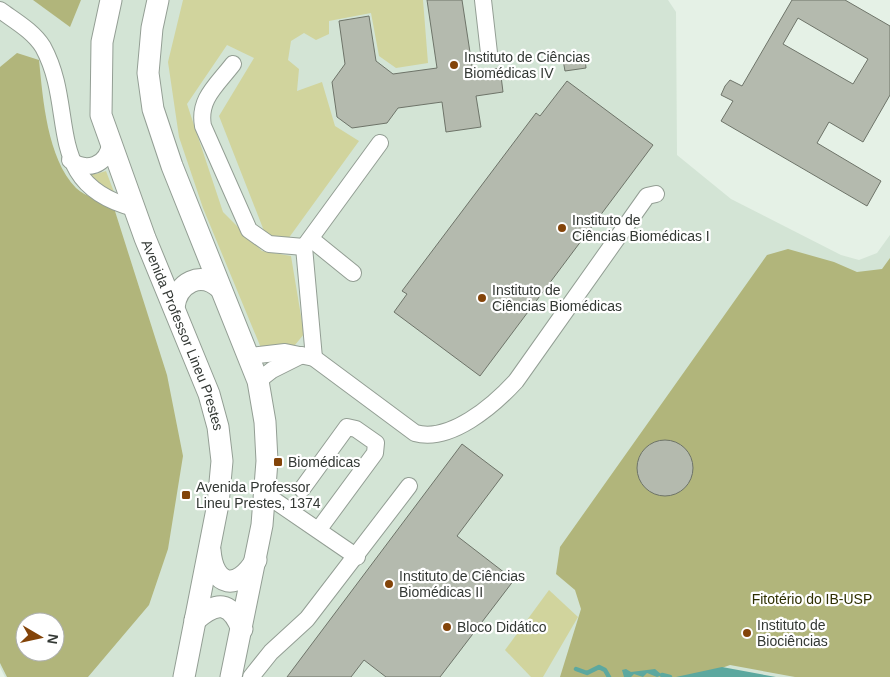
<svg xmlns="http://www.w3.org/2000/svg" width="890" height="677" font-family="Arial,sans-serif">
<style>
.built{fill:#d3e4d5;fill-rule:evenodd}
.green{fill:#d1d49d}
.forest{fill:#b1b57b;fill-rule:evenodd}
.water{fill:#5ca89f}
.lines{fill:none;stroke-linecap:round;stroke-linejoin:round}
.stream{stroke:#5ca89f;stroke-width:4.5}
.building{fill:#b4baae;stroke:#6e7469;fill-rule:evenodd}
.minor-casing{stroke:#939e94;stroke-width:18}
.major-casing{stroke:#939e94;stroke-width:23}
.minor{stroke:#fff;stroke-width:16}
.major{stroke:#fff;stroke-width:21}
.poi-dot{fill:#834409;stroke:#fff;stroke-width:2}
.labels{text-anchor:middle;stroke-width:4.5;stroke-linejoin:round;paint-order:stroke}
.poi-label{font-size:14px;fill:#333834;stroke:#fff;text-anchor:start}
.street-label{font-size:14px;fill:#333834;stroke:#fff}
.park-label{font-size:14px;fill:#2e2f01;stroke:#fff}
</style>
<rect width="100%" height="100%" fill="#e5f1e6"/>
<path class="built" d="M0 0H668L676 12 677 155 731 199 841 255 859 260 877 253 890 235V677H5L0 667ZM25 622H55V652H25Z"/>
<g class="green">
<polygon points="183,0 423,0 428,63 396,68 379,56 371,13 329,21 329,34 316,40 304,33 291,41 288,60 299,69 297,91 322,82 335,126 359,141 288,239 266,236 219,116 254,58 227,45 187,104 223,212 262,251 291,256 304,334 295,345 261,348 203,208 179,137 168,62"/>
<polygon points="106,171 117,200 85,174 96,174"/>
<polygon points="549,590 578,617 543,677 531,677 505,650"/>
</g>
<g class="forest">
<polygon points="33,0 81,0 70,27"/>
<path d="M17 53 39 60C43 99 47 158 76 188 85 196 102 202 114 208L167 375 183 456 168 549 149 605 88 677H7L0 663V67ZM25 622H55V652H25Z"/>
<polygon points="788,249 834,262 857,272 882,269 890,258 890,677 795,677 730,665 697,677 560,677 581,609 575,590 556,574 560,547 767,255"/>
</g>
<g class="water">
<polygon points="722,667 776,677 676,677"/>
<polygon points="626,669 631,672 655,669 662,675 657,677 647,673 643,677 634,674 631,677 624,677 622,670"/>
</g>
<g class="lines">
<g class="stream">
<polyline points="576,669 587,673 599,667 605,670 609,677"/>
<polyline points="662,675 670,677"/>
</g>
</g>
<g class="building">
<polygon points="427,0 462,0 473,72 500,68 503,92 476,96 481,127 446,132 442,102 398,108 387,123 352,128 337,117 332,82 345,64 339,21 369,16 376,61 393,74 437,68"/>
<path d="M792 0H845L890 26V95L863 142 829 122 817 143 881 181 867 206 721 121 733 101 721 95 725 86 730 80 742 86ZM798 18 868 59 853 84 783 44Z"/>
<polygon points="585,57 586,68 565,71 563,60"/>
<polygon points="567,81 653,145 480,376 394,312 407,294 402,291 536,113 540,116"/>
<circle cx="665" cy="468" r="28"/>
<polygon points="462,444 503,475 457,536 514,580 440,677 386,677 364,660 351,677 287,677"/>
</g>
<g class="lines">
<g class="minor-casing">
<g id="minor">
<polyline points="483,0 489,53"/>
<path d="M0 10C15 21 33 31 43 47 78 111 41 184 134 208"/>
<path d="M233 64C217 85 198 99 203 126L249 230 269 244 304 247"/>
<path d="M70 160C86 172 107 166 110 144"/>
<polyline points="311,239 353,273"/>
<path d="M249 356 285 352 314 358 415 433C450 443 493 406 516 381L647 196 656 194"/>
<polyline points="314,358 304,247 380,143"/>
<polyline points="258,381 272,370 302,355"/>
<polyline points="302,489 347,427 356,429 376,443 375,453 319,529"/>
<polyline points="265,494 357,557"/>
<polyline points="251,677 271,652 307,619 409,486"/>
</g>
</g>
<g class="major-casing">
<g id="major">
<path id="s1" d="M111 0 102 42 101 115 145 238 209 394 218 427 222 461 218 504 184 677"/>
<polyline points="158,0 152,28 148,73 153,109 172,166 258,381 265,422 267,461 262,525 231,677"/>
<path d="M174 307C177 283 201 270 220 288"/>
<path d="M210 550C213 588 238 591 256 560"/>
<path d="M195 620C217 601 230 601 242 629"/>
</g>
</g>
<use href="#minor" class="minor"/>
<use href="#major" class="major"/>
</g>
<g class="poi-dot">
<circle cx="454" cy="65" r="5"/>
<circle cx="562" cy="228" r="5"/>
<circle cx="482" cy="298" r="5"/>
<rect x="273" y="457" width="10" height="10" rx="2.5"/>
<rect x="181" y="490" width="10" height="10" rx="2.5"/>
<circle cx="389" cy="584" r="5"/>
<circle cx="447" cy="627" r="5"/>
<circle cx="747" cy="633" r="5"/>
</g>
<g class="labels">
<g class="poi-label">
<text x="464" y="62">Instituto de Ciências<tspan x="464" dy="16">Biomédicas IV</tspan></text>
<text x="572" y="225">Instituto de<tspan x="572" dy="16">Ciências Biomédicas I</tspan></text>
<text x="492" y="295">Instituto de<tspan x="492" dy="16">Ciências Biomédicas</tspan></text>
<text x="288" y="467">Biomédicas</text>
<text x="196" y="492">Avenida Professor<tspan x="196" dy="16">Lineu Prestes, 1374</tspan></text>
<text x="399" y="581">Instituto de Ciências<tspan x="399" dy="16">Biomédicas II</tspan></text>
<text x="757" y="630">Instituto de<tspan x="757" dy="16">Biociências</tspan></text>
<text x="457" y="632">Bloco Didático</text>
</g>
<g class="street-label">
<text dy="5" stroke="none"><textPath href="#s1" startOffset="351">Avenida Professor Lineu Prestes</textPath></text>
</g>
<g class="park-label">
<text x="812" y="604">Fitotério do IB-USP</text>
</g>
</g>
<g transform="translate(40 637) rotate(99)"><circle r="24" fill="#ffffff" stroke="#adafae"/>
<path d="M0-4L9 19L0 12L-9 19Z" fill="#834409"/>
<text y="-8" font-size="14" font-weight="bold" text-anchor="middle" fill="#333834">N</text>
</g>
</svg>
